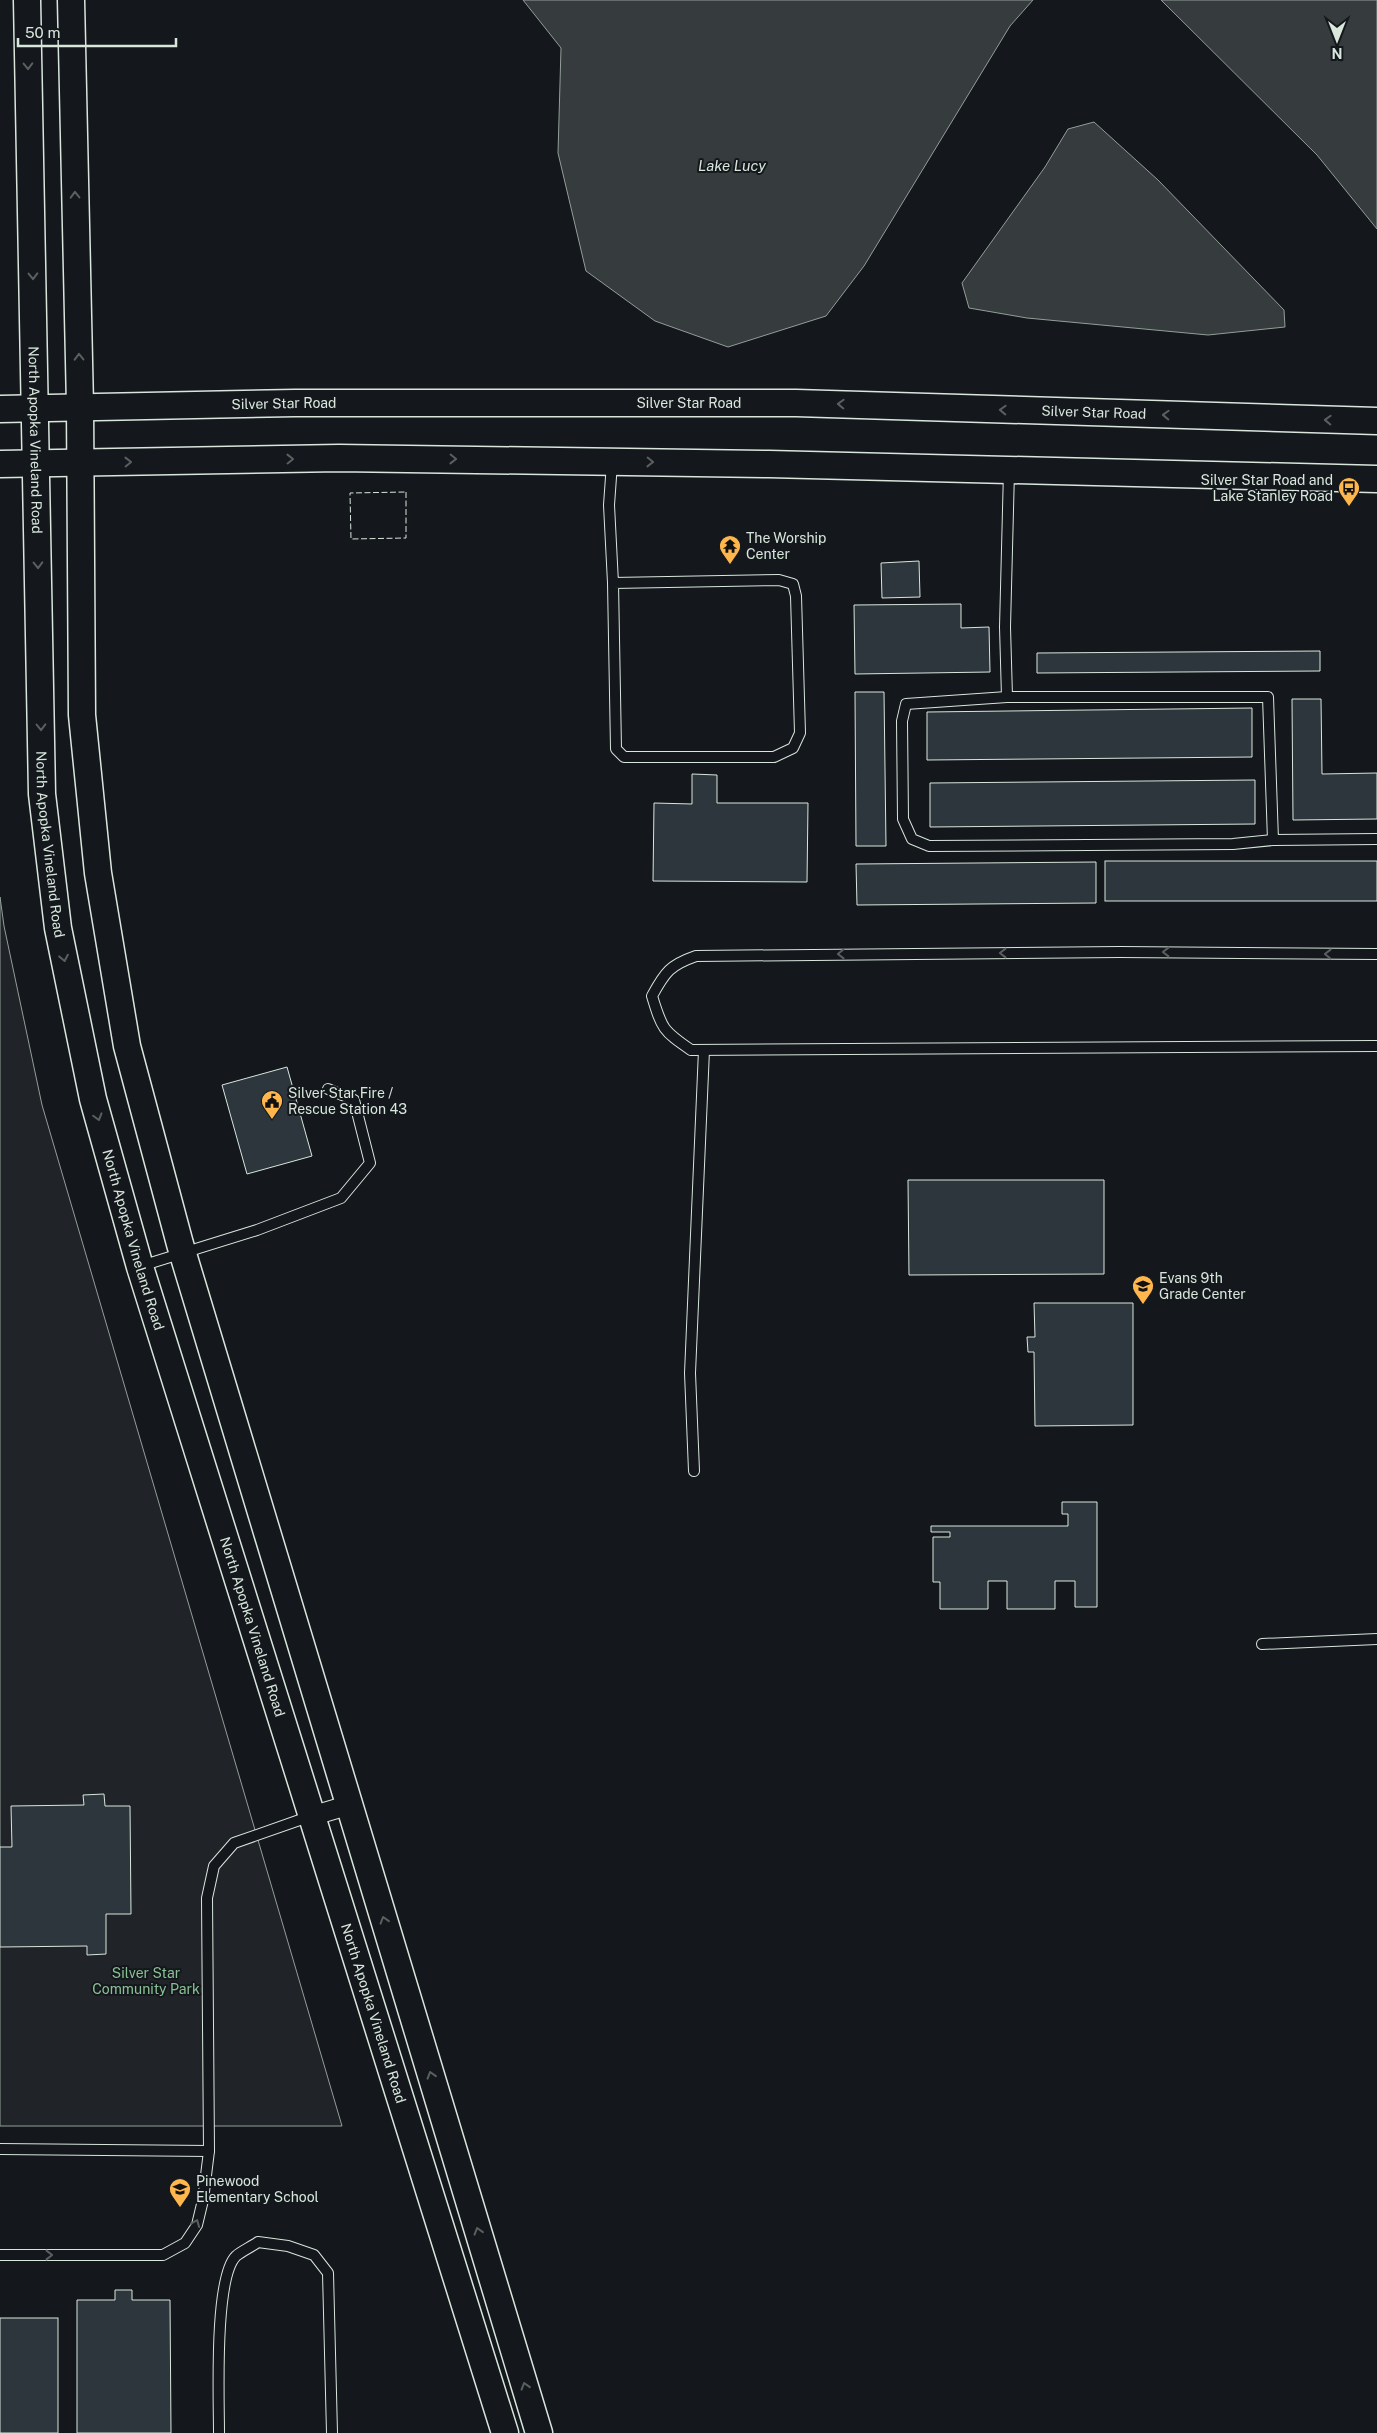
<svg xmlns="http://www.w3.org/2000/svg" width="1377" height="2433" font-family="'Public Sans',sans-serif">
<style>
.green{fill:#202428;stroke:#939e99}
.water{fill:#363b3e;stroke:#939e99}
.building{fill:#2c363c;stroke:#d8e6dc}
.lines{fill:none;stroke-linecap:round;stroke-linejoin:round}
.lane-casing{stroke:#d8e6dc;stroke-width:12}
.street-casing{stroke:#d8e6dc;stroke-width:21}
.secondary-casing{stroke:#d8e6dc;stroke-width:29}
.lane{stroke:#14181c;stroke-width:10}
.street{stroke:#14181c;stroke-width:19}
.secondary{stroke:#14181c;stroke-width:26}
.fence{stroke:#d8e6dc;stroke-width:1;stroke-dasharray:6 2.5;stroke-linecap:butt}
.oneway{stroke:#59605f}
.labels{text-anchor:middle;stroke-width:4;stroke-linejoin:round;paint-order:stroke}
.street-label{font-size:14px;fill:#d8e6dc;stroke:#14181c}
.poi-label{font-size:14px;fill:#d8e6dc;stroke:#14181c;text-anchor:start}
.park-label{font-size:14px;fill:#8ac095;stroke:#14181c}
.water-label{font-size:15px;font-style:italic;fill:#d8e6dc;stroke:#14181c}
</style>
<rect width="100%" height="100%" fill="#14181c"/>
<polygon class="green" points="0,897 4,926 42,1105 342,2126 0,2126"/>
<g class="water">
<polygon points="523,0 1033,0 1010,26 864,266 826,316 728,347 655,321 586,271 558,153 561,48"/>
<polygon points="1161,0 1377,0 1377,229 1317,155"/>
<polygon points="1094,122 1158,180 1284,310 1285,327 1208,335 1027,318 969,308 962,283 1045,167 1068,129"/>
</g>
<g class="building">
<polygon points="919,561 920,597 882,598 881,563"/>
<polygon points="961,604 961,628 989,627 990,672 855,674 854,605"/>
<polygon points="1320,651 1320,671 1037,673 1037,653"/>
<polygon points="855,692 884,692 886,846 856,846"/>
<polygon points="1292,699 1321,699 1322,774 1377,773 1377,819 1293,820"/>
<polygon points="1252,708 1252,757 927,760 927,712"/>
<polygon points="692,774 717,775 717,803 808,803 807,882 653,881 654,803 692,804"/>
<polygon points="1255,780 1255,824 930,827 930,783"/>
<rect x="1105" y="861" width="272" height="40"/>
<polygon points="1096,862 1096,903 857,905 856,864"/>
<polygon points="287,1067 312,1156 247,1174 222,1085"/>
<polygon points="908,1180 1104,1180 1104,1274 909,1275"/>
<polygon points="1034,1303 1133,1303 1133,1425 1035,1426 1034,1352 1028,1352 1027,1337 1035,1337"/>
<polygon points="1062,1502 1097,1502 1097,1607 1075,1607 1075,1581 1055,1581 1055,1609 1007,1609 1007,1581 988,1581 988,1609 940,1609 940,1582 933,1582 933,1537 950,1537 950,1532 931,1532 931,1526 1068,1526 1068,1514 1062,1514"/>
<polygon points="104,1794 105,1806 130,1806 131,1914 106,1914 106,1954 87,1955 87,1946 0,1947 0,1847 12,1847 11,1806 84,1805 83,1795"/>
<polygon points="115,2290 132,2290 132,2300 170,2300 171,2433 77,2433 77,2300 115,2300"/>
<rect x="0" y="2318" width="58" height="115"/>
</g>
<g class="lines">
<g class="lane-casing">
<g id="lane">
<polyline points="612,463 609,505 613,583 616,749 624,757 774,757 793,748 800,733 796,596 793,584 779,580 613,583"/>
<polyline points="1009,471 1005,627 1007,697 1268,697 1273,840 1377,839"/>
<polyline points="1007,697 906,704 902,721 903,819 912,839 929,846 1233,844 1273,840"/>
<path d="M1377 954 1120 952 696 956C670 965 665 972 652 996 662 1029 663 1031 691 1050L1377 1046"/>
<polyline points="141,1266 257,1230 341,1198 370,1163 354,1100 328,1089"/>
<polyline points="694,1471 690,1373 704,1050"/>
<polyline points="1262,1644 1377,1639"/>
<polyline points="0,2149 209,2151"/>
<polyline points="0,2255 163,2255 185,2243 197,2225 203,2200 209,2151 207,1898 214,1866 234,1843 311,1816"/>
<path d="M219 2433C219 2399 214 2278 236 2256 242 2251 251 2247 258 2242L288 2246 314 2255 328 2273 332 2433"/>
</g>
</g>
<g class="street-casing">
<polyline id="street" points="312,1816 349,1805"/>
</g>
<g class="secondary-casing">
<g id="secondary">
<path id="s1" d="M27 0 42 794 58 928 93 1099 140 1267 505 2433"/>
<polyline points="71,0 80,406 82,715 98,873 127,1046 180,1244 539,2433"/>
<path id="s2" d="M0 409 295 403H796L1377 421"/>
<polyline points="0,464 339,458 769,464 1377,479"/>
</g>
</g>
<use href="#lane" class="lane"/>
<use href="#street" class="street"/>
<use href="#secondary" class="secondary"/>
<polygon class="fence" points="406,492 406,538 351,539 350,493"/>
</g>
<defs><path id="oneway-chevron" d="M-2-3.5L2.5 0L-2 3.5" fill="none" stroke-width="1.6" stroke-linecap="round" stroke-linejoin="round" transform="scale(1.25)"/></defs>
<g class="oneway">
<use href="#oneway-chevron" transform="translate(28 66) rotate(89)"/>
<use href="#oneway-chevron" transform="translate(75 195) rotate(-91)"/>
<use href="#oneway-chevron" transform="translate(33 276) rotate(89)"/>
<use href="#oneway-chevron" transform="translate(79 357) rotate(-91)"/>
<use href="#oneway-chevron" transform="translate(841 404) rotate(-178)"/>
<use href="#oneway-chevron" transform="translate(1003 410) rotate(-178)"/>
<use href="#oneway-chevron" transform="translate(1166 415) rotate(-178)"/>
<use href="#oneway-chevron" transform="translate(1328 420) rotate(-178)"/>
<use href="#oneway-chevron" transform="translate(290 459) rotate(-1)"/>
<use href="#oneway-chevron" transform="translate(453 459) rotate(1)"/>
<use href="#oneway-chevron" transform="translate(128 462) rotate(-1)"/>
<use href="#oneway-chevron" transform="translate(650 462) rotate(1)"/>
<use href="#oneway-chevron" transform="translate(38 565) rotate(89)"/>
<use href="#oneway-chevron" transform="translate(41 727) rotate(89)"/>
<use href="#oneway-chevron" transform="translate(1166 952) rotate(-180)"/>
<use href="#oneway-chevron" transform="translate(1003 953) rotate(180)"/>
<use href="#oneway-chevron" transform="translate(841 954) rotate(179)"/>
<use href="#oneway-chevron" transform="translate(1328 954) rotate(-179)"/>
<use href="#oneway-chevron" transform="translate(64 958) rotate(79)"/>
<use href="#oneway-chevron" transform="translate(98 1117) rotate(74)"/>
<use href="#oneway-chevron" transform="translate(384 1920) rotate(-107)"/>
<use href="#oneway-chevron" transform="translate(431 2075) rotate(-107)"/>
<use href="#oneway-chevron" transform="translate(196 2223) rotate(-68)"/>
<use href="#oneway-chevron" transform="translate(478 2231) rotate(-107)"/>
<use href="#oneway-chevron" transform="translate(49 2255)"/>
<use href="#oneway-chevron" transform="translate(525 2386) rotate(-107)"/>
</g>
<defs>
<g id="bus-pin" transform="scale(1.125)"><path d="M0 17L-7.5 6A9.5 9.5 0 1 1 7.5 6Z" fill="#ffb74d" stroke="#14181c"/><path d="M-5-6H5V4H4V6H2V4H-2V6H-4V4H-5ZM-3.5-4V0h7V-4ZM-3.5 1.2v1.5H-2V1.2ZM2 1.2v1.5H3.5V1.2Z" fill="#111"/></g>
<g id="temple-pin" transform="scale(1.125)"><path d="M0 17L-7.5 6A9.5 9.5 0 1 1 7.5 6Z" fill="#ffb74d" stroke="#14181c"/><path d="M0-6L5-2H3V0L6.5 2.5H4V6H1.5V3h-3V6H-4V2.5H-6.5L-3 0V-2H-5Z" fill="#111"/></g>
<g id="civic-pin" transform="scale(1.125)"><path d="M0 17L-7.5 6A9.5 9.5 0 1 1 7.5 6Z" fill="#ffb74d" stroke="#14181c"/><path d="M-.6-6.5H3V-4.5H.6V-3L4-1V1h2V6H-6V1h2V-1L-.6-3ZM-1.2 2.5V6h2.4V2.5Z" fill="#111"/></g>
<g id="school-pin" transform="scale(1.125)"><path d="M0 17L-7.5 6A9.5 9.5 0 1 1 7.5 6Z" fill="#ffb74d" stroke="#14181c"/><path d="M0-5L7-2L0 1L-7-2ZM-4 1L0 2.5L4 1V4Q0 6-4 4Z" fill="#111"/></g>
</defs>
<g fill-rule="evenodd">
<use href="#bus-pin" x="1349" y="488"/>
<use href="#temple-pin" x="730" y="546"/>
<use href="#civic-pin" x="272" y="1101"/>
<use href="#school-pin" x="1143" y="1286"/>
<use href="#school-pin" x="180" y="2189"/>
</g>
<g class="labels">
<g class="street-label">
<text dy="5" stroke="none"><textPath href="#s2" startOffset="689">Silver Star Road</textPath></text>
<text dy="5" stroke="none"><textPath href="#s2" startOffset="284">Silver Star Road</textPath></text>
<text dy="5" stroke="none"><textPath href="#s2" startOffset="1094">Silver Star Road</textPath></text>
<text dy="5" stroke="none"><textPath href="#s1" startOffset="440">North Apopka Vineland Road</textPath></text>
<text dy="5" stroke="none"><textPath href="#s1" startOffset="845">North Apopka Vineland Road</textPath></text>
<text dy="5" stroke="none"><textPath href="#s1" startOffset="1250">North Apopka Vineland Road</textPath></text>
<text dy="5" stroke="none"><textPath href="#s1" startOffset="1655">North Apopka Vineland Road</textPath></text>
<text dy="5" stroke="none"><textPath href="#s1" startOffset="2060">North Apopka Vineland Road</textPath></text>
</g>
<g class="poi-label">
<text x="1333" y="485" text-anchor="end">Silver Star Road and<tspan x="1333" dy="16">Lake Stanley Road</tspan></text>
<text x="746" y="543">The Worship<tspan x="746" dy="16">Center</tspan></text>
<text x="288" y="1098">Silver Star Fire /<tspan x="288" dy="16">Rescue Station 43</tspan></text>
<text x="1159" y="1283">Evans 9th<tspan x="1159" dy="16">Grade Center</tspan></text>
<text x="196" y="2186">Pinewood<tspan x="196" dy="16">Elementary School</tspan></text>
</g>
<g class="park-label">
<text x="146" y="1978">Silver Star<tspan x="146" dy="16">Community Park</tspan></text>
</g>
<g class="water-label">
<text x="732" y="171">Lake Lucy</text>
</g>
</g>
<g transform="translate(1337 40) rotate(180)" stroke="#14181c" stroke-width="4" paint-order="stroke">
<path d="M0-4L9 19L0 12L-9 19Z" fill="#d8e6dc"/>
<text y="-8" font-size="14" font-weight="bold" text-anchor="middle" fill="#d8e6dc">N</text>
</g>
<path d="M18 38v8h158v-8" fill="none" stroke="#d8e6dc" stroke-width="2.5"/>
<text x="25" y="38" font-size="15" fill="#d8e6dc" stroke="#14181c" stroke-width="4" paint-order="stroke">50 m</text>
</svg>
